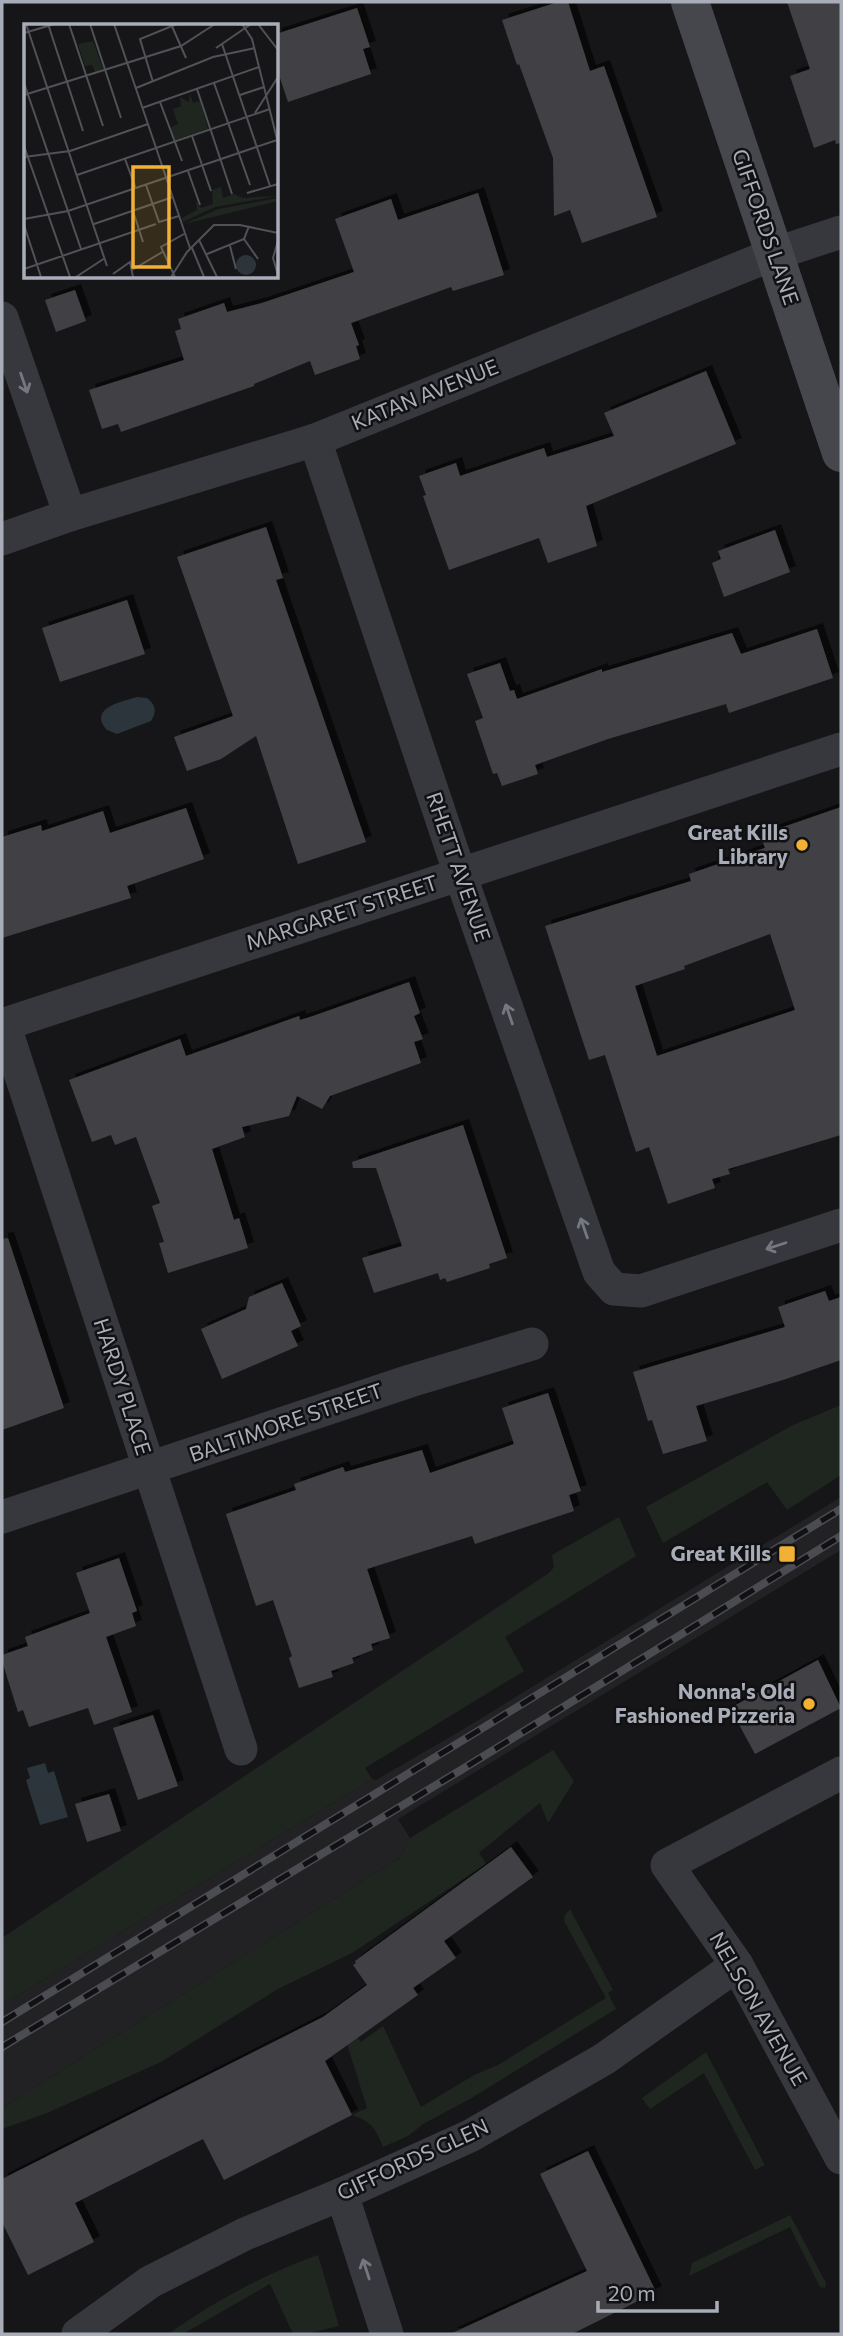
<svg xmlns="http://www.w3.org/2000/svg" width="843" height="2336" font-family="Commissioner,sans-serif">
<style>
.built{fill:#222225}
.green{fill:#1e261f}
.water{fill:#2c353c}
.building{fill:#404145;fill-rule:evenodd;filter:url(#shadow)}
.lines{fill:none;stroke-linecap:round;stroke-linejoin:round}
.street{stroke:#37383d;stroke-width:33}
.secondary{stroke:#45474d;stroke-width:38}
.rail-casing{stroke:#4a4c52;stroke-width:8}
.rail{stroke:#111113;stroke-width:5;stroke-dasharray:16;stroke-linecap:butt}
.oneway{stroke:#757881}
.poi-dot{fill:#f2b134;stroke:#111113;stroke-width:2.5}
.labels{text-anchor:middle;stroke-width:5;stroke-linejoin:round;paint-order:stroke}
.street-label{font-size:21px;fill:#a8adb8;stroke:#111113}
.poi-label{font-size:21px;font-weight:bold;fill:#a8adb8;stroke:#111113;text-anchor:end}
.inset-road{fill:none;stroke:#505258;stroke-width:2}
.view{fill:#f2b134;fill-opacity:0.15;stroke:#f2b134;stroke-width:3.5}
.inset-edge{fill:none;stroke:#a8adb8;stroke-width:3.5}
</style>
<defs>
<filter id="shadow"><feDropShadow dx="6" dy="-6" stdDeviation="0" flood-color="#0009"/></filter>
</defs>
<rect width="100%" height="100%" fill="#161618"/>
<polygon class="built" points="841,1497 841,1550 398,1819 410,1838 401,1857 2,2108 2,2005 372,1779 376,1780 462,1730"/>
<g class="green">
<polygon points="841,1405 841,1475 787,1510 767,1482 663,1543 646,1507 793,1425"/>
<polygon points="619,1517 636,1556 505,1637 524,1671 365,1768 372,1779 2,2005 2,1938 549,1573 554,1567 552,1555"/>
<polygon points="553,1750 574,1781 548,1823 540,1803 479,1853 486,1864 352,1953 278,1989 161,2062 47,2113 2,2129 2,2108 401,1857 410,1838"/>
<path d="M570 1909 613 1990 608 1993 616 2009 470 2099 423 2124 408 2136 383 2147C376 2129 371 2121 352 2115L367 2108 335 2006 361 2042 383 2026 421 2107 474 2075 498 2065 606 1998 564 1921 565 1915Z"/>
<polygon points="706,2052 765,2165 755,2170 704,2073 650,2109 642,2098"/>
<polygon points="790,2215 826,2283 825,2288 820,2287 790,2227 689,2276 692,2263"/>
<path d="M318 2255 339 2326 306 2334H293L270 2284 183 2334H168C215 2301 264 2274 318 2255Z"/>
</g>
<g class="water">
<path d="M137 697 147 698C156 705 157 712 151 721L117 734 107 730C88 708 121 702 137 697Z"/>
<polygon points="45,1763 48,1773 54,1771 68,1817 40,1825 26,1780 30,1778 27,1768"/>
</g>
<g class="building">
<polygon points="558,2 568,2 590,71 604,66 657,217 582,243 570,210 554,216 553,158 519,64 517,65 502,20"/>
<polygon points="787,2 841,2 841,143 836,144 835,140 814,148 790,76 810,69"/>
<polygon points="357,8 370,47 363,49 371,74 288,102 276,66 276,34"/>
<polygon points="478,193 504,275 453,291 451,287 351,323 359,345 356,346 360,359 315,375 310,361 254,384 254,386 121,432 118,424 102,429 89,390 184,360 175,331 181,329 178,319 224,303 227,312 262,303 354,272 335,219 391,199 398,220"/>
<polygon points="75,290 86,321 56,332 45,300"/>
<polygon points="706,371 736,444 586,506 597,546 548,563 539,538 449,570 423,496 426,495 419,476 456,463 460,476 544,448 547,457 614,436 604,413"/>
<polygon points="266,527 283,578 276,580 366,842 298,864 256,736 221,759 187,771 174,737 233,716 177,557"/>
<polygon points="775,530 790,572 724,597 712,563 721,559 718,551"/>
<polygon points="127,600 145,654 60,682 42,628"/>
<polygon points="817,629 833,678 729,713 726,704 608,739 535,765 538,774 502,786 497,773 493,774 475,721 483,718 467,674 500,663 510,691 514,690 517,699 602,669 602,672 732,633 741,654"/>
<path d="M841 807V1135L728 1169 730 1174 712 1179 715 1188 668 1204 649 1147 636 1152 605 1055 589 1060 545 926 691 881 689 874 765 848 760 835ZM770 934 795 1010 657 1056 635 986 685 969 684 966Z"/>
<polygon points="186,808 204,859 127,886 131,898 2,938 2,837 41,825 42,831 103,811 110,833"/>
<polygon points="409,982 420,1013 414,1016 423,1039 414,1042 421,1063 330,1096 322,1109 297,1096 289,1116 242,1127 245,1137 212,1149 234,1220 239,1218 248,1248 168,1273 159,1243 164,1242 152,1206 160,1203 136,1137 115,1145 111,1135 92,1142 69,1080 180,1039 186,1056 299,1016 300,1020 313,1016"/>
<polygon points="463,1125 507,1258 489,1264 490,1268 447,1282 445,1278 440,1280 438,1273 374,1293 362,1258 402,1246 376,1168 353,1168 352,1162"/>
<polygon points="8,1238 64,1408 2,1430 2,1239"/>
<polygon points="282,1283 301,1326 291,1331 298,1346 222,1379 201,1329 246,1309 249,1297"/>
<polygon points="825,1291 829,1301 841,1297 841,1360 783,1380 696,1406 707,1441 663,1454 652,1420 648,1421 633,1372 785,1327 778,1307"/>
<polygon points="548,1393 581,1491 569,1495 574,1511 475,1544 472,1536 367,1569 390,1638 371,1644 373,1650 352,1658 354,1663 331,1671 333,1677 299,1688 289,1658 292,1656 273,1600 256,1606 226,1514 296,1490 294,1484 343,1467 345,1472 422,1450 430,1473 514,1444 502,1408"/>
<polygon points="119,1558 137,1611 132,1613 136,1626 106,1637 132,1712 94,1725 88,1708 29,1727 23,1710 18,1712 2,1661 2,1655 28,1646 25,1637 90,1613 76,1573"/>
<polygon points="818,1660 841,1708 755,1754 730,1708"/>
<polygon points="153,1715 178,1786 138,1800 113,1728"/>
<polygon points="109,1794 121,1831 87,1842 75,1804"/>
<polygon points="511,1847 533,1877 444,1941 456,1958 413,1988 418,1995 325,2061 352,2115 224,2180 203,2139 75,2203 94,2242 28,2275 2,2222 2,2179 323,2017 367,1985 353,1965 356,1963 355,1961"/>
<polygon points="588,2151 656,2292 572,2334 450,2334 587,2271 540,2174"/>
</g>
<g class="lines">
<g class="street">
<polyline points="2,318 70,515"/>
<polyline points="315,440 460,874 599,1272 614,1289 641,1291 841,1225"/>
<polyline points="2,539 70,515 315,440 774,254 841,232"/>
<polyline points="4,1024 241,1749"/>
<polyline points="2,1025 841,749"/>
<polyline points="2,1517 410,1381 532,1344"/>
<polyline points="841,1773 667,1865 737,1965 841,2158"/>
<polyline points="342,2194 387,2334"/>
<polyline points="78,2334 150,2282 245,2234 342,2194 470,2136 604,2059 737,1965"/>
</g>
<polyline class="secondary" points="690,2 841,453"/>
<g class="rail-casing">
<g id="rail">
<polyline points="2,2022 841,1509"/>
<polyline points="2,2047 461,1770 841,1536"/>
</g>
</g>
<use href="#rail" class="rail"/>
</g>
<defs><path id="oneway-shaft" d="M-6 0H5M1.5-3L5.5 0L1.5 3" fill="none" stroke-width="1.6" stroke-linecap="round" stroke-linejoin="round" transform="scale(1.75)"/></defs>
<g class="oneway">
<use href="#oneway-shaft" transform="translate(24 383) rotate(71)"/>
<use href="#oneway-shaft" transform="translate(509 1014) rotate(-109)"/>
<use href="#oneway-shaft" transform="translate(584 1228) rotate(-109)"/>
<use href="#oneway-shaft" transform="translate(776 1246) rotate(162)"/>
<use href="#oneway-shaft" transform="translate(366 2269) rotate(-108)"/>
</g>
<g class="poi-dot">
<circle cx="802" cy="845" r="7"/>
<rect x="778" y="1545" width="18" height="18" rx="3.5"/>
<circle cx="809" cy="1704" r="7"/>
</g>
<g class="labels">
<g class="street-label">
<text transform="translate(765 227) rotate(71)" y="7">GIFFORDS LANE</text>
<text transform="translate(425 395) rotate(-22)" y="7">KATAN AVENUE</text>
<text transform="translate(458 867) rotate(71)" y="7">RHETT AVENUE</text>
<text transform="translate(342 913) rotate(-18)" y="7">MARGARET STREET</text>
<text transform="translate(122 1387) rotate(72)" y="7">HARDY PLACE</text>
<text transform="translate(286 1423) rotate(-19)" y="7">BALTIMORE STREET</text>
<text transform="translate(758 2009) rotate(60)" y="7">NELSON AVENUE</text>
<text transform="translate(413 2160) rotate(-25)" y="7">GIFFORDS GLEN</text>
</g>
<g class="poi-label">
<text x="788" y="840">Great Kills<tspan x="788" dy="24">Library</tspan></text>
<text x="771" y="1561">Great Kills</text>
<text x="795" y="1699">Nonna's Old<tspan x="795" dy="24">Fashioned Pizzeria</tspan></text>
</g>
</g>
<g transform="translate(24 24)">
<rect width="254" height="254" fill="#161618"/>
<path d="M69 17 79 45 71 48 68 41 61 42 54 20ZM166 69 169 79 176 77 184 105 151 116 146 104 154 100 149 85 157 82 156 73 165 78ZM197 163 199 174 210 170 219 174 254 172 191 183 159 198 158 194 173 186 172 177 177 184 189 180 188 166ZM254 174V177L160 200 194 185Z" fill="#1e261f"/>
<path d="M212 241a10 10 0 1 1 20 0a10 10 0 1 1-20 0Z" fill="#2c353c"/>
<path class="inset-road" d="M2 0 83 242M24 0 59 107M45 0 79 102M66 0 97 94M90 0 166 224M147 0 162 34M218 0 228 15 254 119M234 0 254 26M0 9 31 0M198 20 246 162M192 24 227 0M129 58 116 15 153 0M0 59 57 225M190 59 226 161M112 64 189 33 231 24M173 65 208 170M0 71 157 22 191 0M216 71 240 63M136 78 158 137M118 84 235 43M231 89 254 53M168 112 187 167M0 122 46 253M0 133 46 127 124 100M101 135 112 165M164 147 176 181M53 151 246 85M122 161 135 198 155 192M223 169 254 160M109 187 119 218M0 195 44 187 253 116M70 200 149 173M0 201 17 253M220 215 234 235M175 216 193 253M254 217 249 234 254 251M206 222 212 245M168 224 180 253M183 230 220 215 225 202M0 245 132 200M108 246 140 227M89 250 106 238 109 253M52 253 81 234M147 253 163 228 190 201H216L254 209M151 253 137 223 160 210"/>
<path class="view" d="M109 143H145V243H109Z"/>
<rect width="254" height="254" class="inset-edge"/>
</g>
<rect width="843" height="2336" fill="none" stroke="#a8adb8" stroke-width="7"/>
<path d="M598 2301v10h119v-10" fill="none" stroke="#a8adb8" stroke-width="3.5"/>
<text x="608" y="2301" font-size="21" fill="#a8adb8" stroke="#111113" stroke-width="5" paint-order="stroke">20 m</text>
</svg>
